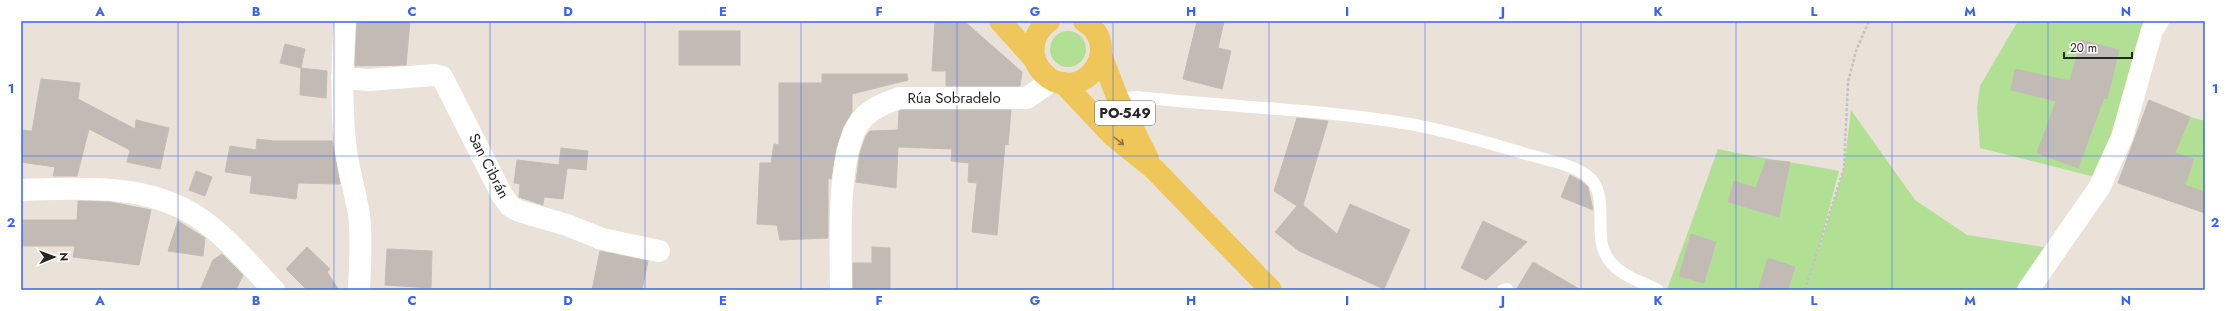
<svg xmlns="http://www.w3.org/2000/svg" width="2226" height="311" font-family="Jost,sans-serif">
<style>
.green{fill:#b1e094}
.building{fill:#c2bbb5;stroke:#c4bdb2}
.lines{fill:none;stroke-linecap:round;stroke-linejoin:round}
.path{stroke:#c3c3c3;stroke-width:2.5;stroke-dasharray:3 2;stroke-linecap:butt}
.lane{stroke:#fff;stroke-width:12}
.street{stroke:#fff;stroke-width:22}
.primary{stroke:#eec659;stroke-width:22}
.oneway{stroke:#8a7640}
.grid{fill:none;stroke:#3862f7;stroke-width:1;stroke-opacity:0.55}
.labels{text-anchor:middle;stroke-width:4;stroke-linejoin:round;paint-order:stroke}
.shield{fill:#fff;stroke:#686868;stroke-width:1}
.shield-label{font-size:14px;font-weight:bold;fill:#272727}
.street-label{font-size:15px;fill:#272727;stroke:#fff}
.neatline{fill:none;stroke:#3862f7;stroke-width:1.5}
.grid-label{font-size:13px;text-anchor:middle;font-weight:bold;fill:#3862f7}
</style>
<rect width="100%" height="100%" fill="#eae1d8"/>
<g class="green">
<polygon points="2018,21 2149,21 2120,113 2095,177 1980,148 1977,107 1980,86"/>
<circle cx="1068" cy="49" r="18"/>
<path d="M1851 110 1915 200 1967 235 2056 249 2026 290H1667L1718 149C1758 158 1798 163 1839 171L1816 259 1844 168Z"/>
<polygon points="2190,117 2205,121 2205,192 2185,185 2194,159 2175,153"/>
</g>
<g class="building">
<polygon points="357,21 410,21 406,65 355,66"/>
<polygon points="935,21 964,21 1022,72 1020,86 946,86 946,71 932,71"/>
<polygon points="1197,21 1224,21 1218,48 1231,51 1222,89 1183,79"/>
<rect x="679" y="31" width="61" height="34"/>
<polygon points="2081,40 2119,50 2107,99 2104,98 2078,168 2037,153 2056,101 2011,90 2015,69 2070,81"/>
<polygon points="285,44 305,49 301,68 280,63"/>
<polygon points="301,68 327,71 326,98 300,95"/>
<polygon points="822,74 907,74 908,80 852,94 852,112 843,127 836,148 831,179 828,178 828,238 780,240 777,225 757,224 760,163 771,163 774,144 779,145 779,83 822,83"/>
<polygon points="41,79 80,83 78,99 135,129 136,120 169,128 160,169 127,162 130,150 89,129 77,176 53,176 55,167 21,162 21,130 32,131"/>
<polygon points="2149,100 2190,117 2175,153 2194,159 2185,185 2205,192 2205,213 2118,183"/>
<polygon points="901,110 1011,110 1008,145 1005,144 997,235 972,232 977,183 968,182 969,163 951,161 952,149 898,147 896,188 856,182 860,153 866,136 870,131 898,130 899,111"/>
<polygon points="1297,118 1328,121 1303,205 1337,234 1350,204 1410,230 1384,289 1299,251 1275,232 1297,206 1274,191"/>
<polygon points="257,139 273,141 332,141 340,184 298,183 296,199 250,193 252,176 225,172 230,146 256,150"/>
<polygon points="561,148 588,151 586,170 567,168 563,199 544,197 543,205 519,197 520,184 514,183 517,160 559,165"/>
<polygon points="1766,160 1790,162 1779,217 1728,202 1734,181 1756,188"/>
<polygon points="196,171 212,177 205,196 189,190"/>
<polygon points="1570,175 1581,181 1588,187 1593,210 1561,197"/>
<polygon points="78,201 110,202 151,210 139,265 73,257 75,246 21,246 21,220 77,220"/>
<polygon points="178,221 205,238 203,256 168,251"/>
<polygon points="1483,221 1527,242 1486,280 1461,268"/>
<polygon points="1691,234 1716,242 1704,283 1679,276"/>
<polygon points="307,247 330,269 327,272 339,290 307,290 286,269"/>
<polygon points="872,247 890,248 890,290 853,290 853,263 872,263"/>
<polygon points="387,249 432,251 431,288 385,285"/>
<polygon points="600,251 648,261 642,290 592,290"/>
<polygon points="222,254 243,275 236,290 200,290 213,260"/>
<polygon points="1768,258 1795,267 1788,290 1758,290"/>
<polygon points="1533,262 1581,290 1516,290"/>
</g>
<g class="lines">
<polyline class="path" points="1805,290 1844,168 1848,82 1856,51 1869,21"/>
<g class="lane">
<path d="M1118 99 1137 97C1227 107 1320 109 1410 124 1448 131 1486 142 1523 153 1542 159 1569 163 1586 175 1613 194 1590 236 1609 260 1619 275 1642 282 1658 290"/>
<polyline points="1503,290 1507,289"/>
</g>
<g class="street">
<path d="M345 21C342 62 341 102 345 142 347 166 355 190 359 214 362 239 360 265 359 290"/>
<polyline points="342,78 368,80 435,75 442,77 502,195 510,206 519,211 567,225 602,239 659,251"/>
<path d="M21 190C80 188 145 183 196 216 226 235 250 266 274 290"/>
<path d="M841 290C841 249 835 145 864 117 874 107 886 103 899 98H1027L1053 80"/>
<polyline points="2028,290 2099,188 2122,137 2152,30 2158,21"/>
</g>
<g class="primary">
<polyline points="1000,21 1035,60"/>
<path d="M1049 21C1037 30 1032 41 1034 56 1036 65 1042 73 1049 78 1086 102 1124 46 1084 21"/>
<polyline points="1101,55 1118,99 1148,159"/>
<polyline points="1063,83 1113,136 1154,169 1271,290"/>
</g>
</g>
<defs><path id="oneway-shaft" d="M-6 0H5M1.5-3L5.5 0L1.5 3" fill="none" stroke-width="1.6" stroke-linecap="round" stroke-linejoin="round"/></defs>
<use class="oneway" href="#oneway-shaft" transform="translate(1119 141) rotate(38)"/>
<path class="grid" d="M178 21V290M334 21V290M490 21V290M645 21V290M801 21V290M957 21V290M1113 21V290M1269 21V290M1425 21V290M1581 21V290M1736 21V290M1892 21V290M2048 21V290M21 156H2205"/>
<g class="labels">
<rect class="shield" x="1095" y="101" width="60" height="24" rx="3"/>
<g class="shield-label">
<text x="1125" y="118">PO-549</text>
</g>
<g class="street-label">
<text x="954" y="103">Rúa Sobradelo</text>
<text transform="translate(489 166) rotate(63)" y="5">San Cibrán</text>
</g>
</g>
<rect width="2226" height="311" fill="none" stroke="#ffffff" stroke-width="44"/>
<g transform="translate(54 257) rotate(89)" stroke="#ffffff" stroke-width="3" paint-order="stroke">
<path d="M0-3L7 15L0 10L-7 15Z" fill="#272727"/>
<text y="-6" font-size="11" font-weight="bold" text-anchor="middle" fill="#272727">N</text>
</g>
<path d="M2064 52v6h68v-6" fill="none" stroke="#272727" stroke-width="2"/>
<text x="2070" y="52" font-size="12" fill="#272727" stroke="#ffffff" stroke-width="3" paint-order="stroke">20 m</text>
<rect x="22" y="22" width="2182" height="267" class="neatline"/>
<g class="grid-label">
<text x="100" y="16">A</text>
<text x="256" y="16">B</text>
<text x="412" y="16">C</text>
<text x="568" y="16">D</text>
<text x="723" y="16">E</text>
<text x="879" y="16">F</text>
<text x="1035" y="16">G</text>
<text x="1191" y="16">H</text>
<text x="1347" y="16">I</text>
<text x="1503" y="16">J</text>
<text x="1658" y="16">K</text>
<text x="1814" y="16">L</text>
<text x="1970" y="16">M</text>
<text x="2126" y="16">N</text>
<text x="11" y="93">1</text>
<text x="2215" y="93">1</text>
<text x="11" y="227">2</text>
<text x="2215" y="227">2</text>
<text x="100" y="305">A</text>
<text x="256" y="305">B</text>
<text x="412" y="305">C</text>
<text x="568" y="305">D</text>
<text x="723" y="305">E</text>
<text x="879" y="305">F</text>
<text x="1035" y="305">G</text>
<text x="1191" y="305">H</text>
<text x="1347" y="305">I</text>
<text x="1503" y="305">J</text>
<text x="1658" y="305">K</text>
<text x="1814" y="305">L</text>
<text x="1970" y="305">M</text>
<text x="2126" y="305">N</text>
</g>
</svg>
